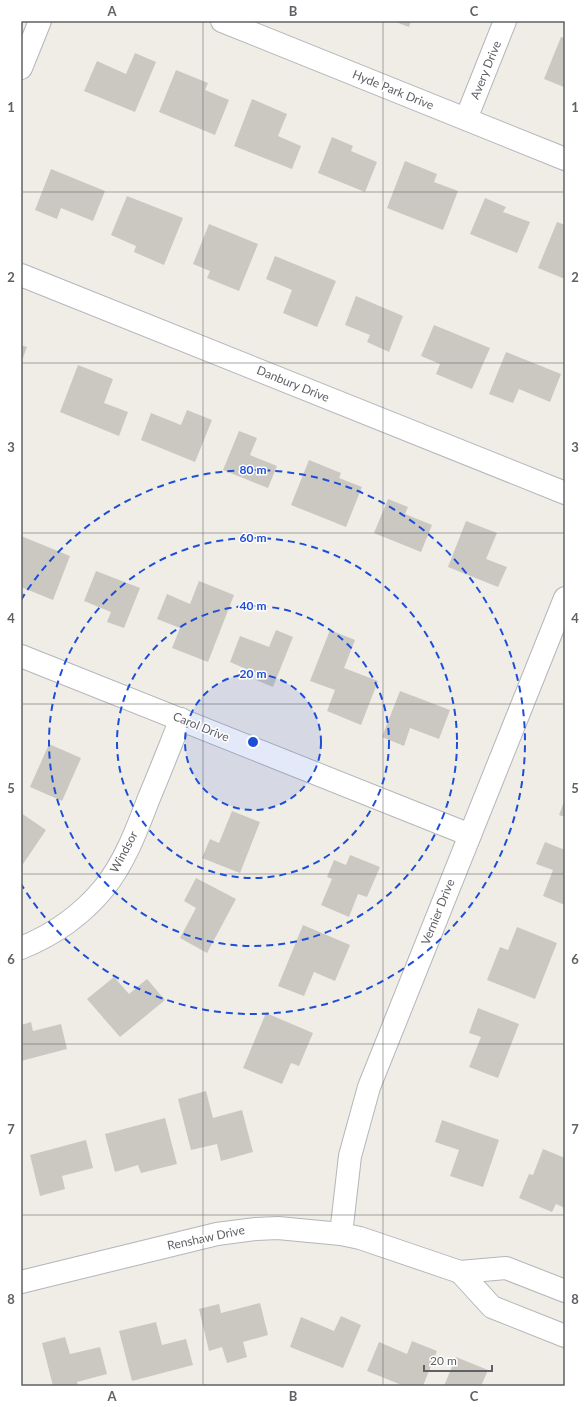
<svg xmlns="http://www.w3.org/2000/svg" width="586" height="1407" font-family="Lato,sans-serif">
<style>
.building{fill:#cbc8c2}
.lines{fill:none;stroke-linecap:round;stroke-linejoin:round}
.minor-casing{stroke:#b3b6ba;stroke-width:24}
.minor{stroke:#fff;stroke-width:22}
.grid{fill:none;stroke:#5e6165;stroke-width:1;stroke-opacity:0.55}
.ring{fill:none;stroke:#1d4ed8;stroke-width:2;stroke-dasharray:7 5}
.labels{text-anchor:middle;stroke-width:3;stroke-linejoin:round;paint-order:stroke}
.street-label{font-size:12px;fill:#5e6165;stroke:#fff}
.centre{fill:#1d4ed8;stroke:#fff;stroke-width:2}
.ring-label{font-size:12px;text-anchor:middle;font-weight:bold;fill:#1d4ed8;stroke:#fff;stroke-width:3;stroke-linejoin:round;paint-order:stroke}
.neatline{fill:none;stroke:#5e6165;stroke-width:1.5}
.grid-label{font-size:13px;text-anchor:middle;font-weight:bold;fill:#5e6165}
</style>
<rect width="100%" height="100%" fill="#efede6"/>
<g class="building">
<polygon points="393,21 411,21 409,27"/>
<polygon points="561,37 565,38 564,87 544,79"/>
<polygon points="135,53 156,62 135,112 84,91 97,61 126,74"/>
<polygon points="176,70 208,83 205,90 229,100 215,135 159,112"/>
<polygon points="252,99 287,114 278,136 301,146 292,169 234,146"/>
<polygon points="332,137 353,146 351,151 377,162 365,192 318,173"/>
<polygon points="405,161 437,174 434,182 458,191 443,230 387,208"/>
<polygon points="51,169 105,191 93,221 61,208 57,219 35,210"/>
<polygon points="127,196 183,218 164,265 134,252 136,246 111,235"/>
<polygon points="485,198 506,207 503,212 530,222 517,253 470,234"/>
<polygon points="557,222 565,225 565,279 538,268"/>
<polygon points="209,224 258,244 239,291 207,278 210,271 193,264"/>
<polygon points="275,256 336,281 317,327 283,313 292,290 266,279"/>
<polygon points="356,296 403,316 389,352 367,342 370,335 345,325"/>
<polygon points="434,325 490,348 472,389 436,374 440,364 421,356"/>
<polygon points="21,345 27,347 21,363"/>
<polygon points="506,352 561,374 550,402 519,389 513,403 489,394"/>
<polygon points="78,365 113,379 104,403 128,412 119,436 60,412"/>
<polygon points="187,410 212,420 195,462 141,440 151,413 181,425"/>
<polygon points="239,431 257,438 250,455 277,466 268,488 223,470"/>
<polygon points="309,460 341,473 339,478 362,487 346,527 291,505"/>
<polygon points="388,499 408,507 405,514 432,525 421,552 374,533"/>
<polygon points="466,521 497,533 486,559 507,567 498,587 448,567"/>
<polygon points="21,536 70,556 53,600 21,587"/>
<polygon points="96,571 140,588 124,628 107,622 111,612 84,601"/>
<polygon points="199,581 234,595 208,662 172,648 180,628 157,619 167,594 190,604"/>
<polygon points="276,630 293,637 273,687 256,680 258,674 230,662 240,636 269,647"/>
<polygon points="330,630 355,640 344,668 378,681 361,725 327,711 335,690 310,681"/>
<polygon points="400,691 450,710 439,739 410,728 404,746 382,737"/>
<polygon points="49,744 81,758 62,801 30,787"/>
<polygon points="565,799 565,817 559,815"/>
<polygon points="232,811 260,822 240,873 202,858 210,839 219,843"/>
<polygon points="21,813 46,830 21,867"/>
<polygon points="545,842 565,850 565,905 543,896 553,870 536,864"/>
<polygon points="350,855 380,867 367,897 358,894 349,917 321,905 332,879 327,877 334,860 346,865"/>
<polygon points="196,878 236,899 207,953 180,938 196,908 184,901"/>
<polygon points="303,925 350,945 335,981 314,972 304,996 278,986"/>
<polygon points="517,927 557,943 535,999 487,980 500,947 508,950"/>
<polygon points="114,977 129,994 147,979 165,1000 120,1037 87,999"/>
<polygon points="478,1008 519,1024 498,1078 469,1067 481,1037 469,1033"/>
<polygon points="266,1013 313,1033 299,1066 291,1063 282,1084 243,1068"/>
<polygon points="31,1022 33,1031 61,1024 67,1049 21,1061 21,1025"/>
<polygon points="206,1091 213,1118 242,1110 253,1152 221,1161 217,1144 191,1150 178,1099"/>
<polygon points="165,1118 177,1164 141,1173 138,1165 115,1172 105,1134"/>
<polygon points="442,1120 499,1140 483,1187 450,1176 459,1150 435,1142"/>
<polygon points="86,1140 93,1168 62,1176 65,1189 40,1196 30,1155"/>
<polygon points="543,1149 565,1158 565,1208 556,1204 552,1212 519,1198 529,1174 533,1175"/>
<polygon points="260,1303 268,1335 243,1342 247,1357 227,1363 222,1347 209,1351 199,1309 219,1304 221,1313"/>
<polygon points="341,1316 361,1325 343,1368 290,1347 301,1317 334,1331"/>
<polygon points="156,1322 162,1345 186,1339 193,1365 132,1381 119,1331"/>
<polygon points="65,1337 70,1354 100,1347 107,1374 77,1382 78,1386 53,1386 42,1343"/>
<polygon points="412,1341 437,1351 423,1386 404,1386 367,1371 379,1342 407,1354"/>
<polygon points="456,1357 488,1370 481,1386 444,1386"/>
</g>
<g class="lines">
<g class="minor-casing">
<g id="minor">
<polyline points="222,21 565,159"/>
<polyline points="21,68 40,21"/>
<polyline points="466,119 505,21"/>
<polyline points="21,275 565,493"/>
<polyline points="21,656 470,835"/>
<path d="M21 948C53 935 82 915 104 888 125 862 137 829 149 798 160 772 170 746 181 719"/>
<polyline points="341,1234 350,1156 369,1087 565,598"/>
<polyline points="460,1272 492,1307 565,1336"/>
<polyline points="21,1282 217,1234 256,1229 278,1228 341,1234 360,1238 460,1272 506,1268 565,1291"/>
</g>
</g>
<use href="#minor" class="minor"/>
</g>
<path class="grid" d="M203 21V1386M383 21V1386M21 192H565M21 363H565M21 533H565M21 704H565M21 874H565M21 1044H565M21 1215H565"/>
<circle cx="253" cy="742" r="68" fill="#1d4ed8" fill-opacity=".12"/>
<g class="ring">
<circle cx="253" cy="742" r="68"/>
<circle cx="253" cy="742" r="136"/>
<circle cx="253" cy="742" r="204"/>
<path d="M21 600A272 272 0 1 1 21 884"/>
</g>
<g class="labels">
<g class="street-label">
<text transform="translate(486 70) rotate(-68)" y="4">Avery Drive</text>
<text transform="translate(393 90) rotate(22)" y="4">Hyde Park Drive</text>
<text transform="translate(293 384) rotate(22)" y="4">Danbury Drive</text>
<text transform="translate(201 727) rotate(22)" y="4">Carol Drive</text>
<text transform="translate(124 852) rotate(-62)" y="4">Windsor</text>
<text transform="translate(438 912) rotate(-68)" y="4">Vernier Drive</text>
<text transform="translate(206 1238) rotate(-12)" y="4">Renshaw Drive</text>
</g>
</g>
<circle cx="253" cy="742" r="6" class="centre"/>
<g class="ring-label">
<text x="253" y="474">80 m</text>
<text x="253" y="542">60 m</text>
<text x="253" y="610">40 m</text>
<text x="253" y="678">20 m</text>
</g>
<rect width="586" height="1407" fill="none" stroke="#ffffff" stroke-width="44"/>
<path d="M424 1365v6h68v-6" fill="none" stroke="#5e6165" stroke-width="2"/>
<text x="430" y="1365" font-size="12" fill="#5e6165" stroke="#ffffff" stroke-width="3" paint-order="stroke">20 m</text>
<rect x="22" y="22" width="542" height="1363" class="neatline"/>
<g class="grid-label">
<text x="112" y="16">A</text>
<text x="293" y="16">B</text>
<text x="474" y="16">C</text>
<text x="11" y="112">1</text>
<text x="575" y="112">1</text>
<text x="11" y="282">2</text>
<text x="575" y="282">2</text>
<text x="11" y="452">3</text>
<text x="575" y="452">3</text>
<text x="11" y="623">4</text>
<text x="575" y="623">4</text>
<text x="11" y="793">5</text>
<text x="575" y="793">5</text>
<text x="11" y="964">6</text>
<text x="575" y="964">6</text>
<text x="11" y="1134">7</text>
<text x="575" y="1134">7</text>
<text x="11" y="1304">8</text>
<text x="575" y="1304">8</text>
<text x="112" y="1401">A</text>
<text x="293" y="1401">B</text>
<text x="474" y="1401">C</text>
</g>
</svg>
